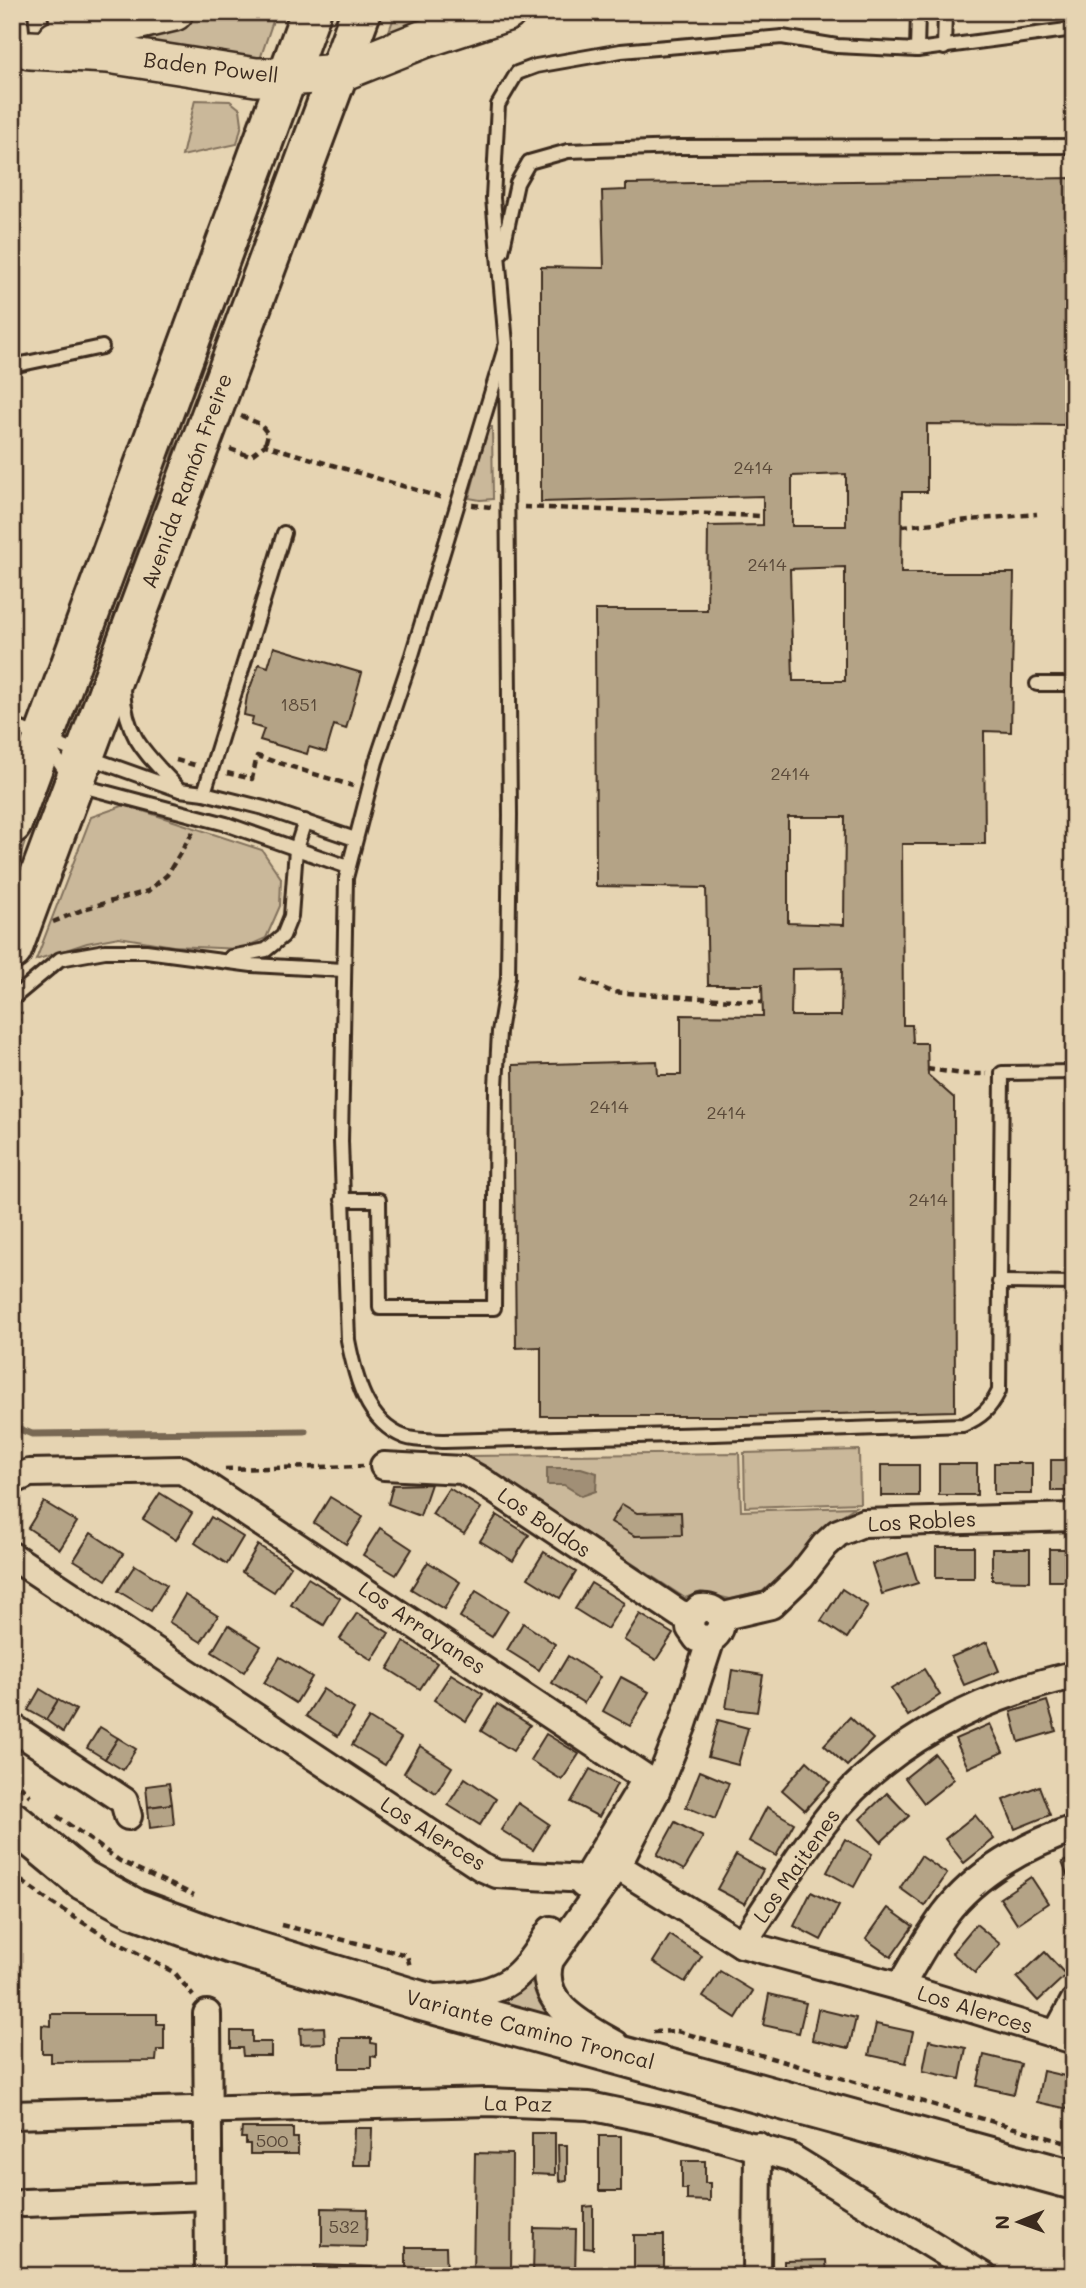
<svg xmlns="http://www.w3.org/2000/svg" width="1086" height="2288" font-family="Mali,sans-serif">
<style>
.grass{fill:#cab89a;stroke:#82715c;stroke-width:2}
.water{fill:#a18f76;stroke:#786753;stroke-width:2}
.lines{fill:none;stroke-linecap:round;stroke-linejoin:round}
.stream{stroke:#786753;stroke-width:7}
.building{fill:#b4a386;stroke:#3b2a1e;stroke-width:2;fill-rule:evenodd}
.service-casing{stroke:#3b2a1e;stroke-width:18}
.minor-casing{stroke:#3b2a1e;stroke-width:32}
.secondary-casing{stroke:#3b2a1e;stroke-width:42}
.primary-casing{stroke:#3b2a1e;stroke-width:44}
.path{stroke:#3b2a1e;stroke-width:4.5;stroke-dasharray:7 5;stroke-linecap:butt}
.service{stroke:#e6d4b2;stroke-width:12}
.minor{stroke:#e6d4b2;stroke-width:26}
.secondary{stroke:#e6d4b2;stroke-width:37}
.primary{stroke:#e6d4b2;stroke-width:38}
.labels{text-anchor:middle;stroke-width:5;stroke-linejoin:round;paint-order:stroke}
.number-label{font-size:18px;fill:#594838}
.street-label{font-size:21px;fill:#3b2a1e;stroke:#e6d4b2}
</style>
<rect width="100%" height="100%" fill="#e6d4b2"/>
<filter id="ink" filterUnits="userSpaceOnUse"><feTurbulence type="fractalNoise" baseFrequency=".0143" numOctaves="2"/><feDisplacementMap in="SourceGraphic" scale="14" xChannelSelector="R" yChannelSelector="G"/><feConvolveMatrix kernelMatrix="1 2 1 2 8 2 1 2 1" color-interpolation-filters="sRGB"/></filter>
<g filter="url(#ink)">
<g class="grass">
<polygon points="215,12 276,12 259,62 134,40 165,25"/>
<polygon points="396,12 464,12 385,42"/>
<polygon points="195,100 230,101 240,109 242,124 237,144 182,156"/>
<polygon points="292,102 299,103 176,441 163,496 88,692 157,493 170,438"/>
<polygon points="488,427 492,427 493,499 480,500 469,498"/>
<polygon points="35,796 40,798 12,880 12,859"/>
<polygon points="125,805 262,850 281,878 280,906 266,938 241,949 173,946 119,937 87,943 36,960 91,817"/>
<polygon points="859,1450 860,1503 745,1507 744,1453"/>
<polygon points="739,1453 741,1511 855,1507 824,1527 807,1545 797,1560 762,1592 730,1599 701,1592 685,1598 468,1456"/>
<polygon points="540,1959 563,2021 496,2002"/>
</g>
<polygon class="water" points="581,1468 597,1473 596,1491 582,1496 564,1485 547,1485 547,1468"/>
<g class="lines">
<polyline class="stream" points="12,1426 32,1434 305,1431"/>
</g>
<g class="building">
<path d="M1074 178V425L927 424V492H902L901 573H1014L1011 732 984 731 985 844H902L903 1025H912L913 1043H927L928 1075 954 1098 955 1411 750 1416H541V1347L516 1348 513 1065 657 1061 658 1075H681V1015L763 1016 762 985H708L706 888 596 886 595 610H707L708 526 763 525V496L541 502V267L604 268 602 191 626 190V184ZM846 474V526H792V476ZM845 567V681H793L790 569ZM788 817H845L844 925 788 923ZM842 968 841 1016H791L792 969Z"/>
<polygon points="274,647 362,673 346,729 334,725 326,752 309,747 307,754 260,740 264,729 251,725 253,717 244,715 247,696 259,664 268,667"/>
<rect x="1051" y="1460" width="23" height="31"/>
<rect x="994" y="1463" width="38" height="31"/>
<rect x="939" y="1464" width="38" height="31"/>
<rect x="881" y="1465" width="38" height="31"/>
<polygon points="431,1484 420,1516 388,1504 393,1485"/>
<polygon points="449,1488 481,1508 464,1534 432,1514"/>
<polygon points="160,1493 192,1513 176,1540 143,1519"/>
<polygon points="330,1497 363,1517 346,1544 314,1523"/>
<polygon points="44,1502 77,1522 60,1549 28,1528"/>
<polygon points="622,1504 637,1513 681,1512 682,1535 635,1536 611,1522"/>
<polygon points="497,1515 529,1535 513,1561 480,1541"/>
<polygon points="211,1517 243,1537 227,1564 195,1543"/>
<polygon points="380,1528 412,1549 396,1575 363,1555"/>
<polygon points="91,1533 123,1554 106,1580 74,1560"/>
<polygon points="258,1545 291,1566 274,1592 242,1572"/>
<rect x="936" y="1547" width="38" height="31"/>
<polygon points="992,1549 1030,1549 1030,1581 992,1580"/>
<rect x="1049" y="1549" width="25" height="32"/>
<polygon points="544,1552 576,1572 560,1598 528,1578"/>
<polygon points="908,1553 918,1583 882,1594 872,1564"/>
<polygon points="428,1562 460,1582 444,1609 411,1589"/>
<polygon points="135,1565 167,1585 151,1611 118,1591"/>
<polygon points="308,1578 340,1598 324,1625 291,1605"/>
<polygon points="591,1583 624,1603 607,1629 575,1609"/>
<polygon points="842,1589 868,1606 847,1638 821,1621"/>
<polygon points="476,1591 508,1611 492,1637 460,1617"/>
<polygon points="185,1595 218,1616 201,1642 169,1622"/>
<polygon points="357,1613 389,1633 372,1660 340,1639"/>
<polygon points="640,1614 673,1634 656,1660 624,1640"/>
<polygon points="523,1623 555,1644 539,1670 507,1650"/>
<polygon points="228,1625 261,1646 244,1672 212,1652"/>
<polygon points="404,1642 437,1663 420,1689 388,1669"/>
<polygon points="987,1642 999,1671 964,1685 951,1657"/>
<polygon points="568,1656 600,1677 584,1703 552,1683"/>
<polygon points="280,1657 312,1677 296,1703 264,1683"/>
<polygon points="924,1669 940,1695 908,1716 891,1689"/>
<polygon points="732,1670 763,1675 757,1712 726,1708"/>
<polygon points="451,1674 483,1694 466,1721 434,1700"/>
<polygon points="621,1677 649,1692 630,1726 603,1711"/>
<polygon points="40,1689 58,1700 46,1720 28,1710"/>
<polygon points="323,1689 354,1709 338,1736 306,1716"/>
<polygon points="58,1700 76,1710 63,1732 46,1720"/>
<polygon points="1047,1701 1056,1731 1019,1742 1011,1712"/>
<polygon points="497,1704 530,1725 513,1751 481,1731"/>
<polygon points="850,1717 873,1739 847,1766 824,1745"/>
<polygon points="369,1718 401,1738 385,1765 352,1745"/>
<polygon points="718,1720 748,1728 738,1765 708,1757"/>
<polygon points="990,1724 1003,1752 968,1768 955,1739"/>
<polygon points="100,1727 118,1738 105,1759 87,1748"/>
<polygon points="546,1734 579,1754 562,1780 530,1760"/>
<polygon points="118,1738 136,1749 123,1770 105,1759"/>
<polygon points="420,1746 452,1767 436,1793 404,1773"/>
<polygon points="935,1754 954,1779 924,1803 905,1778"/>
<polygon points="807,1761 830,1782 805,1810 782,1790"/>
<polygon points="590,1769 617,1784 599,1817 571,1802"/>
<polygon points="1074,1770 1074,1802 1072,1802 1068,1771"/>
<polygon points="700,1771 729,1783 715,1819 686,1807"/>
<polygon points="465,1778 496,1799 480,1825 448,1805"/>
<polygon points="169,1783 172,1804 148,1807 146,1786"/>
<polygon points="1039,1786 1050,1815 1015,1829 1003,1800"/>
<polygon points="887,1793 909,1816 881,1842 860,1819"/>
<polygon points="518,1803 549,1824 533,1850 501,1830"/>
<polygon points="172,1804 174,1825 150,1828 148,1807"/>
<polygon points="767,1807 794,1823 776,1856 749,1841"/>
<polygon points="975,1815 994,1839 964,1863 945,1839"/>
<polygon points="675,1822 703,1837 684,1870 657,1855"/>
<polygon points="845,1839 872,1854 854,1887 827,1872"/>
<polygon points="736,1855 763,1870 745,1904 717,1889"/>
<polygon points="921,1856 947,1874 925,1906 900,1888"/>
<polygon points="1074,1858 1074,1892 1062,1862"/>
<polygon points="1031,1877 1048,1903 1017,1924 1000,1898"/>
<polygon points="811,1892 839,1906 821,1940 794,1926"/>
<polygon points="888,1908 913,1926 891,1957 866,1939"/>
<polygon points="976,1924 1000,1944 975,1973 952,1953"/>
<polygon points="1074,1933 1074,1955 1065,1937"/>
<polygon points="670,1935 702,1956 685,1982 653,1962"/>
<polygon points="1045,1952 1066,1975 1038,2001 1017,1978"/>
<polygon points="720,1971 753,1991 736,2018 703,1997"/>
<polygon points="769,1994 806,2003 799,2033 763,2025"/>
<polygon points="818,2009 856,2018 849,2048 812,2040"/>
<polygon points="51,2014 157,2014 157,2024 164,2024 164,2050 157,2050 156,2061 51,2062 51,2053 42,2053 42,2025 51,2026"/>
<polygon points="876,2024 913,2032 906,2063 869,2055"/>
<polygon points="324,2027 325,2043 301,2044 300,2028"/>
<polygon points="231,2031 252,2031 252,2042 271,2042 271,2056 243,2056 242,2048 231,2048"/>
<polygon points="340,2038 371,2038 371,2043 376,2044 376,2057 371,2056 371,2068 340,2068"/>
<polygon points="929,2040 966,2048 960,2079 923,2071"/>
<polygon points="984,2055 1021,2064 1014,2094 977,2086"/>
<polygon points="1043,2071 1074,2078 1073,2110 1037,2102"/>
<polygon points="242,2128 293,2128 293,2138 298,2138 298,2154 250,2154 250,2144 246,2144 246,2138 241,2138"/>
<polygon points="354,2128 372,2128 371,2165 353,2165"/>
<polygon points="532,2133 555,2133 555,2175 532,2174"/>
<rect x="599" y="2136" width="22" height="55"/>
<polygon points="558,2145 567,2145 567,2180 559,2181"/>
<polygon points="475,2153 512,2154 511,2276 473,2276"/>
<polygon points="682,2161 705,2161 705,2183 710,2183 710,2201 687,2200 687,2189 682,2189"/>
<polygon points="593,2206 593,2249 584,2248 584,2207"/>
<polygon points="322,2208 367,2209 366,2247 322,2246"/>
<polygon points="534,2228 576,2229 575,2276 533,2276"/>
<polygon points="634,2235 664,2235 664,2271 634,2270"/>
<polygon points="406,2247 446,2247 447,2276 406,2276"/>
<polygon points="826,2260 827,2276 784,2276 784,2261"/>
<polygon points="314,2265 372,2267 371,2276 314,2276"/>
</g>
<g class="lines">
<g class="service-casing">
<g id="service">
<polyline points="20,12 24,50"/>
<polyline points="55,12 58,35"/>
<polyline points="944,48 945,12"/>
<polyline points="917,50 918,12"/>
<polyline points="502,252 517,183 529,162 568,151 679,147 1074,146"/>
<path d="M506 344 412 655 376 762 346 878 341 1141 348 1340C355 1376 366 1423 405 1437 416 1441 432 1440 444 1441L714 1434 963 1425C982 1417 990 1409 999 1391L1002 1073 1074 1072"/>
<polyline points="12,366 102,347"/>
<polyline points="1037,684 1074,684"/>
<path d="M123 690C126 739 146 753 177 787"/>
<polyline points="12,725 85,756 180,790 204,793 264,808 355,839"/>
<polyline points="48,746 74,784 226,824 348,867"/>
<polyline points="204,793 284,533"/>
<polyline points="231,957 266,950 283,936 291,916 296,849 305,821"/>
<polyline points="12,999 60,959 105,951 146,951 252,965 343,970"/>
<polyline points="342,1200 379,1200 380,1308 494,1308 496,1086 499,1032 508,977 510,815 506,344 493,198 498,105 517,73 536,66 621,51 782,37 837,46 917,50 1074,29"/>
<polyline points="999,1282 1074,1283"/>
</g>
</g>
<g class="minor-casing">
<g id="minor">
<polyline points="384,1466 462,1470 480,1480 680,1614 691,1616"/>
<polyline points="12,1481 29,1473 182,1470 647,1779 655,1793"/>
<polyline points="12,1556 481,1867 497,1874 586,1879 617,1866 742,1944 900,1987 1074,2040"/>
<polyline points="720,1617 771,1605 801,1576 825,1545 838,1533 863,1523 1074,1517"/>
<polyline points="12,1727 124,1801 128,1816"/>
<polyline points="583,1884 641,1788"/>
<path d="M742 1944C769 1904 794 1863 823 1824 883 1744 978 1697 1074 1675"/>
<path d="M900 1987C914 1962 928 1937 945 1914 976 1873 1026 1845 1074 1829"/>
<path d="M435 1998C457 1997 485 1995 505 1984 525 1973 539 1948 551 1930"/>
<polyline points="207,2014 209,2276"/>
<polyline points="1056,2035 1074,2002"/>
<path d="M615 2044C584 2026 536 2003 550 1960L617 1866 655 1793 683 1724 711 1639C729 1627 721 1605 700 1608L691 1616 690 1628 697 1638 711 1639"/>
<polyline points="12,2115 488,2102 589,2106 666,2122 790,2157 983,2276"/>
<polyline points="24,2203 208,2196"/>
<polyline points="757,2276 758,2146"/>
</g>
</g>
<g class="secondary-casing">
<g id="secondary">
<polyline points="56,40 174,12"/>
<polyline points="30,50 108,54 256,77 288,77 339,73 424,39 507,12"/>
</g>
</g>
<g class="primary-casing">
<g id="primary">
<polyline points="12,824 311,12"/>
<polyline points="12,950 361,12"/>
<polyline points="12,1821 83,1880 134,1908 232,1944 418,2000 1074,2180"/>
</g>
</g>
<g class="path">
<polyline points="241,416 260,424 268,434 265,445"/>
<polyline points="230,449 250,456 265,445 443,498"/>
<polyline points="472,505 491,507"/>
<polyline points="524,507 762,516"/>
<polyline points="902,526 1037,514"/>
<polyline points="176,760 198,766"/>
<polyline points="227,773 252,779 257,756 353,786"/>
<polyline points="53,922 87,908 148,891 167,875 194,830"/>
<polyline points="582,979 612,992 762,1002"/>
<polyline points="12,1036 21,1012"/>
<polyline points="927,1069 964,1074 987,1074"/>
<polyline points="225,1469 363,1466"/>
<polyline points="12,1776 30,1796"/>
<polyline points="57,1816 120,1861 194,1895"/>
<polyline points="12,1874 50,1902 103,1935 175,1973 193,1996"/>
<polyline points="281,1925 407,1955 410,1967"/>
<polyline points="653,2032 677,2031 1074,2145"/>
</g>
<use href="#service" class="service"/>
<use href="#minor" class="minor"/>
<use href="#secondary" class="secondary"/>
<use href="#primary" class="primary"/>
</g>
</g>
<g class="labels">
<g class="number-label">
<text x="753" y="474">2414</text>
<text x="767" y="571">2414</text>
<text x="299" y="711">1851</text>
<text x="790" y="780">2414</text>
<text x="609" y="1113">2414</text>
<text x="726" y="1119">2414</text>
<text x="928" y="1206">2414</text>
<text x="272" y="2147">500</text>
<text x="344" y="2233">532</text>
</g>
<g class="street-label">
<text transform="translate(211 68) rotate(7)" y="7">Baden Powell</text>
<text transform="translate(187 481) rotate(-70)" y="7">Avenida Ramón Freire</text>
<text transform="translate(922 1522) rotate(-3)" y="7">Los Robles</text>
<text transform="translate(544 1523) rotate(34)" y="7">Los Boldos</text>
<text transform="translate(422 1628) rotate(34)" y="7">Los Arrayanes</text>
<text transform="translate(433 1834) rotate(32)" y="7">Los Alerces</text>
<text transform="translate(797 1866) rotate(-55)" y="7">Los Maitenes</text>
<text transform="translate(975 2010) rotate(17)" y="7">Los Alerces</text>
<text transform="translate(530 2030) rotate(15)" y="7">Variante Camino Troncal</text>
<text transform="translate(518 2104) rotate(1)" y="7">La Paz</text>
</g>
</g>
<rect width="1086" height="2288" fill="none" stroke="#e6d4b2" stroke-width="42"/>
<rect x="21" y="21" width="1044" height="2246" fill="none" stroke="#3b2a1e" stroke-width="2.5" filter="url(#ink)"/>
<g transform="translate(1019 2222) rotate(269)" stroke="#e6d4b2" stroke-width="5" paint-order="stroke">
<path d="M0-5L12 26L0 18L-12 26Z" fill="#3b2a1e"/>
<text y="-10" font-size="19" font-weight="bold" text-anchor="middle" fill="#3b2a1e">N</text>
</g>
</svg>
